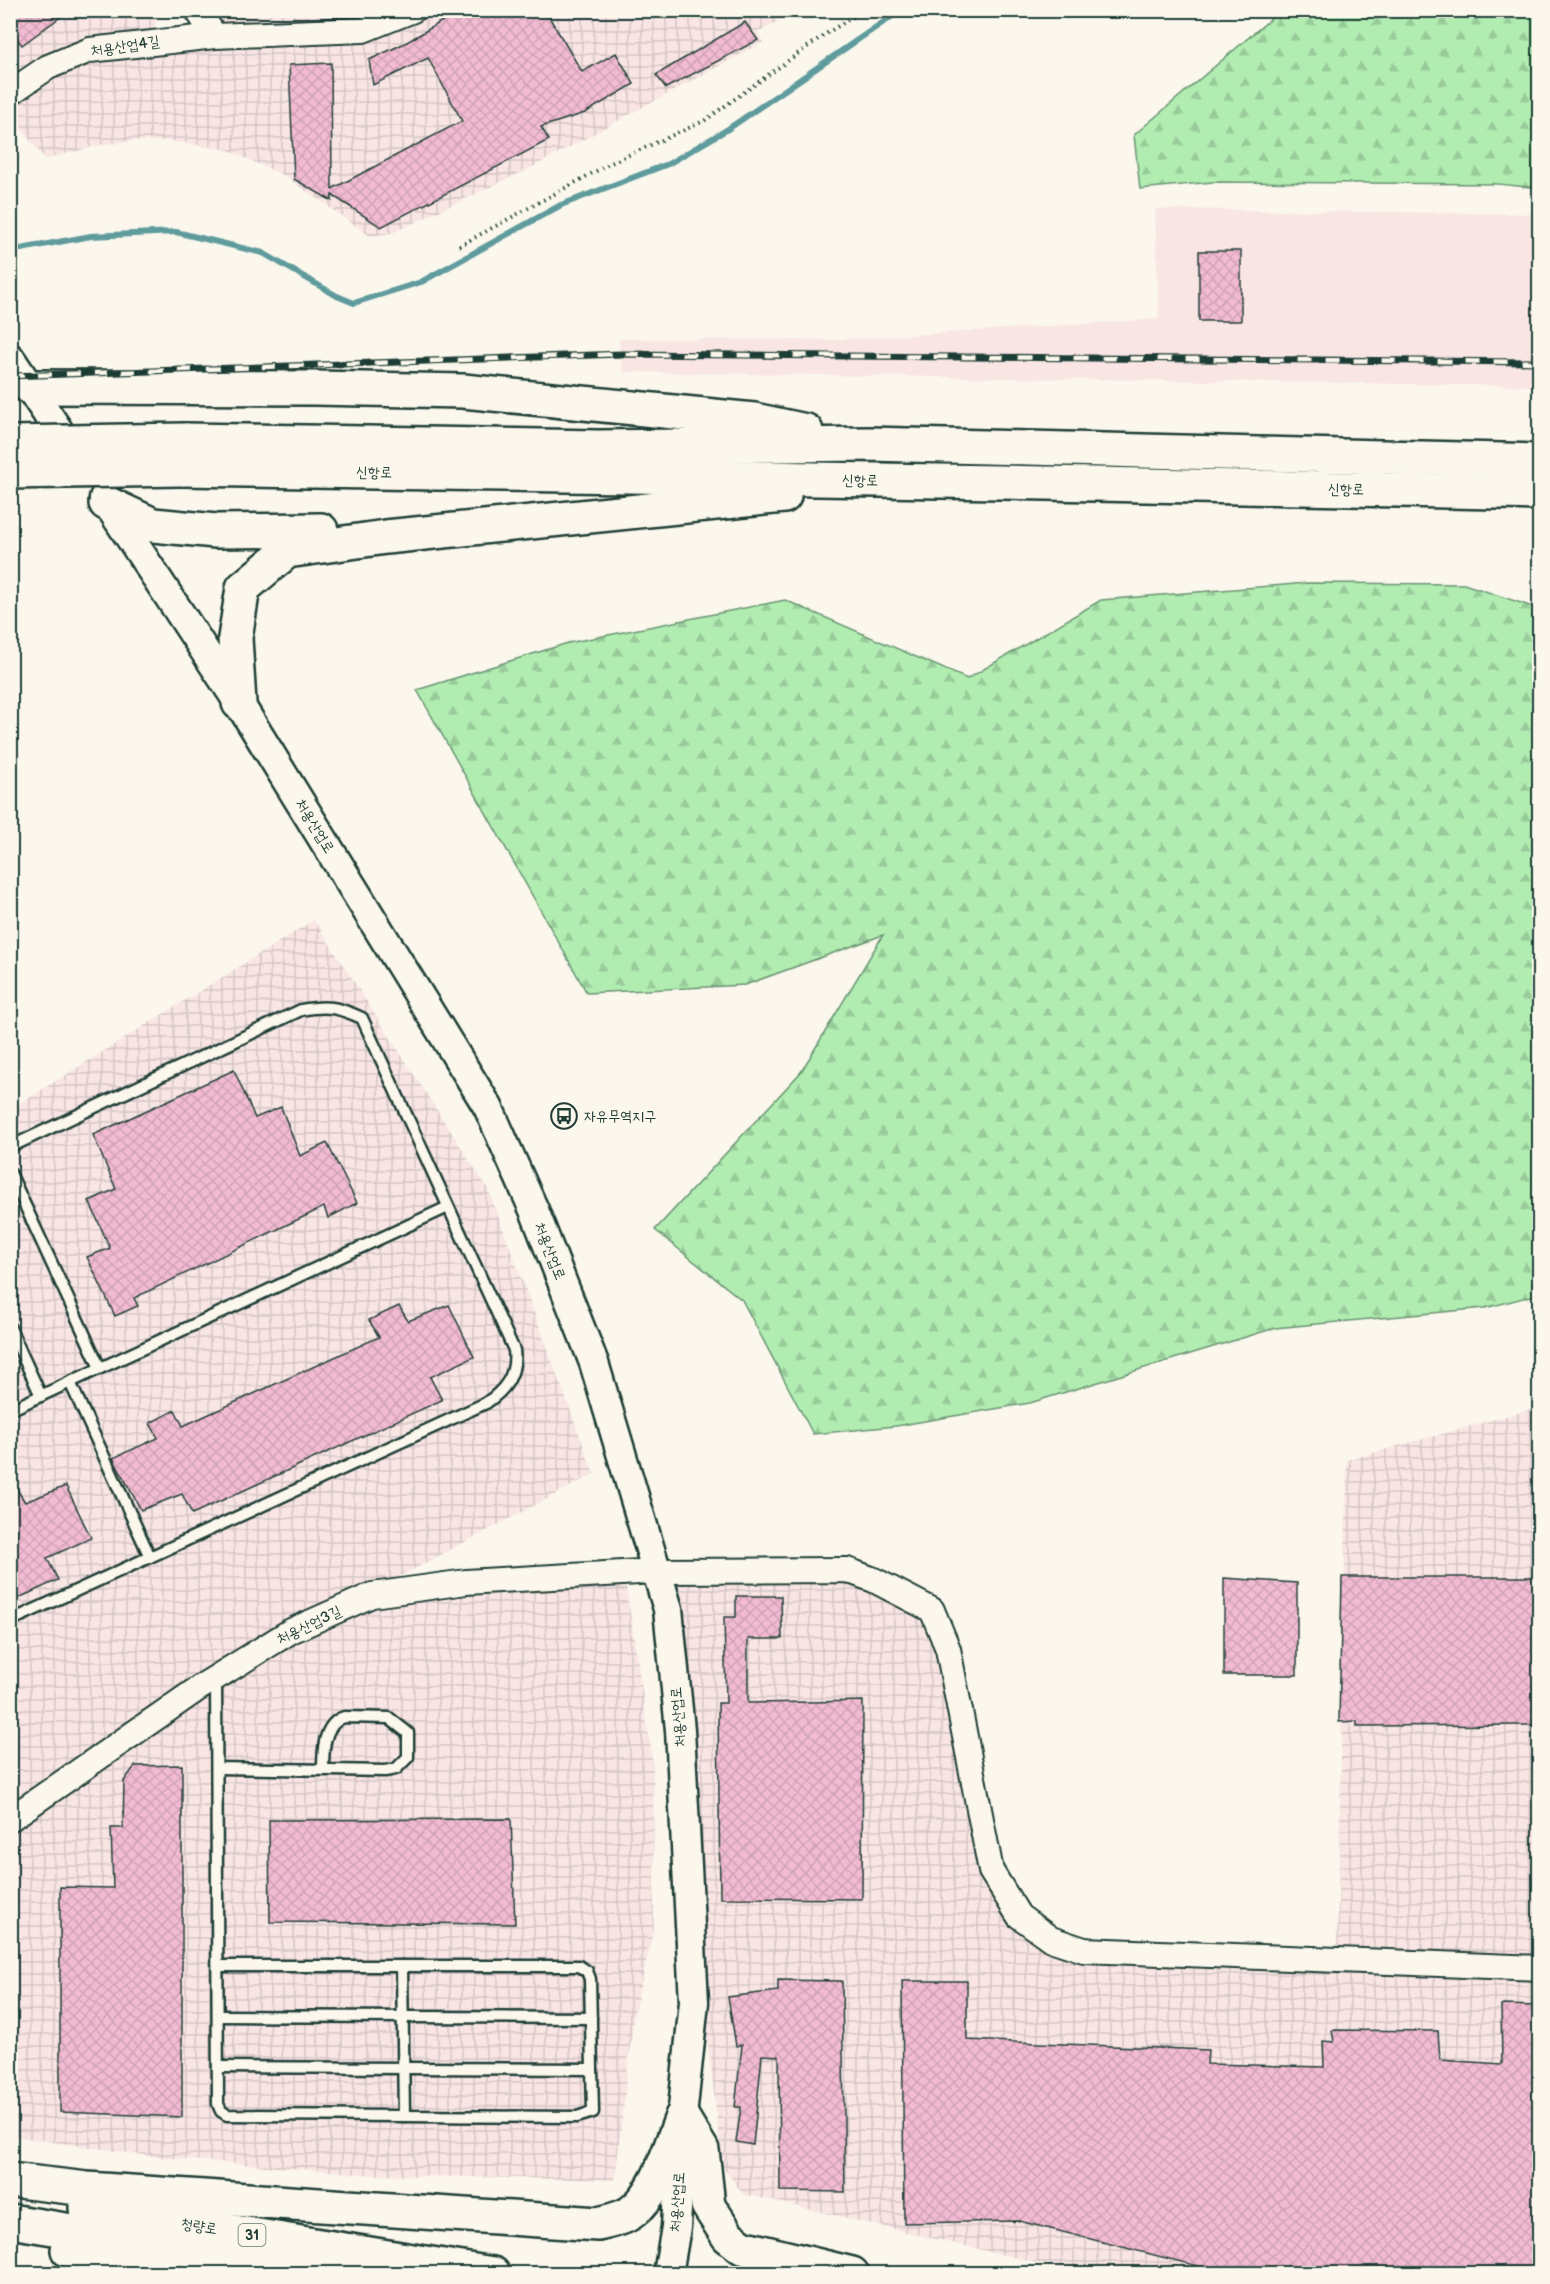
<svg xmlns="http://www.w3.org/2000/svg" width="1550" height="2284" font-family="'Balsamiq Sans','Poor Story',sans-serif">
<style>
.built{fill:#f8e5e4}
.industrial{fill:url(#industrial-grid)}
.forest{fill:url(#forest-firs);stroke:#689472;stroke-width:1.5}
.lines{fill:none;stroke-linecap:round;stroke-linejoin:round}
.stream{stroke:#5f9b9d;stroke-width:6}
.building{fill:url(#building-cross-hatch);stroke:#1f3d34;stroke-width:1.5}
.service-casing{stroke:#1f3d34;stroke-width:15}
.tertiary-casing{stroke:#1f3d34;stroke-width:28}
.secondary-casing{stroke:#1f3d34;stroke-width:33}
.trunk-casing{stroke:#1f3d34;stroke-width:38}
.path{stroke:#1f3d34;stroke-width:4;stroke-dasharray:1.5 4.5;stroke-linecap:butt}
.service{stroke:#fbf7ec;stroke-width:10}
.tertiary{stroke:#fbf7ec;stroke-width:24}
.secondary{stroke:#fbf7ec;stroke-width:28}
.trunk{stroke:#fbf7ec;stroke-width:33}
.rail-casing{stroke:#1f3d34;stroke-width:7}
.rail{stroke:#fbf7ec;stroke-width:4.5;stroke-dasharray:14;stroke-linecap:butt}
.trunk-bridge-casing{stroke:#1f3d34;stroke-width:38;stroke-linecap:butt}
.trunk-bridge{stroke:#fbf7ec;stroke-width:33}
.labels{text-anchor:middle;stroke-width:4.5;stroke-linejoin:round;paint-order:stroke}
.shield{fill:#fbf7ec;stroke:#61756b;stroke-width:1.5}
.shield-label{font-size:14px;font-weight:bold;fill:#1f3d34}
.street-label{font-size:15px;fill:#1f3d34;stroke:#fbf7ec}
.poi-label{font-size:15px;fill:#1f3d34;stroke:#fbf7ec;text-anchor:start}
</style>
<defs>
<pattern id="industrial-grid" width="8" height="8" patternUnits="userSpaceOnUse" patternTransform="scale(1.5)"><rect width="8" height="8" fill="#f8e5e4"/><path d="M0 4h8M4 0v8" fill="none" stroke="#d4c5c4"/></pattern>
<pattern id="forest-firs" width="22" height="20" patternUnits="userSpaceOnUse" patternTransform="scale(1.5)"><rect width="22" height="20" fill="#b1ecb1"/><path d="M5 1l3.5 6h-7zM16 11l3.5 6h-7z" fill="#98cb99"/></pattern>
<pattern id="building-cross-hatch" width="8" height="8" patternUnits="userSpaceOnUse" patternTransform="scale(1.5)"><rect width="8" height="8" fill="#f2bbd2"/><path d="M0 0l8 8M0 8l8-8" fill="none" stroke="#cfa2b5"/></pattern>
</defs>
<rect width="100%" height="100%" fill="#fbf7ec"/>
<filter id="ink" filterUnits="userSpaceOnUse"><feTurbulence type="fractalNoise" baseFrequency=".0167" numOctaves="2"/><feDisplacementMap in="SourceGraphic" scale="12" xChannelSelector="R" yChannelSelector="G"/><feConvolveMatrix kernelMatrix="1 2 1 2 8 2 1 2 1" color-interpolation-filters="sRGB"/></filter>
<g filter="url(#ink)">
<polygon class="built" points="1155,209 1539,214 1539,386 623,372 619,339 833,340 1159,319"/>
<g class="industrial">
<polygon points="212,10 794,11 758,33 763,42 531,168 392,233 370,236 285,176 228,150 171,141 133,141 101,145 45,159 11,116 10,11 161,11 147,41 241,34 218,20"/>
<polygon points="314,920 488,1189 594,1474 338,1609 624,1573 653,1763 654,1930 634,2013 615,2180 375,2175 158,2157 11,2136 11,1109"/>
<polygon points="1539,1407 1539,2273 1080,2273 743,2194 723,2167 687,1870 657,1571 847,1570 932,1610 991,1871 1051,1939 1337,1959 1347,1460"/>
</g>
<g class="forest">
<polygon points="1529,10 1539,21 1539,188 1498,184 1213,182 1140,189 1134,135 1280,11"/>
<polygon points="1307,583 1464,584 1539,609 1539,1294 1485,1308 1275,1328 1030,1403 896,1426 813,1434 742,1300 655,1230 801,1072 883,935 745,985 587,993 417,690 568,643 785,600 967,679 1101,600"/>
</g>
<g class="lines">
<polyline class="stream" points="10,251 91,236 176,232 263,253 337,296 354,303 421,282 561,205 668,164 728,129 901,10"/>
</g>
<g class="building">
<polygon points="10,10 70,10 22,45 10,30"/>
<polygon points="461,10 545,10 582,72 616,53 634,84 585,113 541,127 549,140 381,227 332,195 332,201 294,179 289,65 331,63 332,189 462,121 428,58 373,85 369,60 407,42"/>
<polygon points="745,22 758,40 666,88 656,75"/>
<rect x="1199" y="251" width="42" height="70"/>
<polygon points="234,1070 255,1118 281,1107 300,1156 327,1143 357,1203 328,1218 324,1207 134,1298 138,1306 115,1316 87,1257 110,1248 89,1201 116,1189 93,1135"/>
<polygon points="449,1305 474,1357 430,1377 442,1400 192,1514 182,1494 141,1510 113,1458 158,1438 150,1423 175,1410 183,1426 379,1337 369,1320 399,1306 408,1321"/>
<polygon points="10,1478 25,1502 66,1486 91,1538 47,1558 58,1580 10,1602"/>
<polygon points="1342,1577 1539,1577 1539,1725 1357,1726 1357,1721 1339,1722"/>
<polygon points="1224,1578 1297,1583 1297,1675 1224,1675"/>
<polygon points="736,1596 781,1596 782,1639 748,1639 748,1703 863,1701 862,1899 720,1898 718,1703 726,1703 724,1617 736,1617"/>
<polygon points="182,1765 182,2117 60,2112 60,1887 113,1888 111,1828 123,1828 124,1781 135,1766"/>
<polygon points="511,1819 515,1924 270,1922 269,1820"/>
<polygon points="778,1980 842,1981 845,2192 780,2191 779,2056 762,2055 753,2145 736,2142 741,2107 735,2107 742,2045 736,2046 728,1997 778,1991"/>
<polygon points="902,1981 967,1981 967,2040 1208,2050 1207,2064 1324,2067 1323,2041 1334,2042 1332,2030 1438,2031 1440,2060 1502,2064 1501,2005 1539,2006 1539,2274 1214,2274 1214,2270 1019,2221 904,2223"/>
</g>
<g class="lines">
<g class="service-casing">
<g id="service">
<path d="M10 1147 301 1010C327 1005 338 1007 362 1018L514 1350C517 1375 505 1390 486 1403L10 1621"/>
<polyline points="10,1173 100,1368"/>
<polyline points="10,1328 41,1396"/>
<polyline points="70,1382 150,1557"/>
<polyline points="10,1410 448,1207"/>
<polyline points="216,1678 218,2104 221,2111 227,2115 577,2117 593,2112 590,1979 587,1971 579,1966 218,1966"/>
<path d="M217 1768 386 1771 396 1769 408 1757V1733L389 1718 344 1717C323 1724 323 1751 323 1770"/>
<polyline points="402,1966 404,2116"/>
<polyline points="219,2016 591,2018"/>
<polyline points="218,2067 592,2069"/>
</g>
</g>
<g class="tertiary-casing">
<g id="tertiary">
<polyline points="197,10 215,36"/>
<polyline points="10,93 48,67 90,50 215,36 363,30 413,10"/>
<polyline points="10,1819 199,1688 291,1631 372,1595 466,1582 657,1571 847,1570 874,1580 932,1610 948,1649 991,1871 1019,1916 1051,1939 1084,1950 1540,1968"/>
</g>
</g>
<g class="secondary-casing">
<g id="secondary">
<polyline points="10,358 76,457"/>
<polyline points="104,498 239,703 488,1107 534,1210 594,1363 668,1609 680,1730 694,2002 682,2117 676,2227 668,2274"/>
</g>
</g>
<g class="trunk-casing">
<g id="trunk">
<polyline points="30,387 314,388 463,391 754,420 806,431"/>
<polyline points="185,440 598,447 869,444 1540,461"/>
<polyline points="181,469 1000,482 1540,493"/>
<polyline points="106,503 153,525 216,531 321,530"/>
<polyline points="239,703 235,638 243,588 287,551 386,537 784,496"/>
<polyline points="682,2117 702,2150 708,2205 728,2236 742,2247 852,2274"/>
<path d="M10 2180 87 2189 598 2224C610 2221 623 2219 633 2211 659 2191 670 2146 682 2117"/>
<polyline points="86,2208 493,2274"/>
<polyline points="10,2221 338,2274"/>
<polyline points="68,2250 165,2274"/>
</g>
</g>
<polyline class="path" points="459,246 611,163 704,121 824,35 864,10"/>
<use href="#service" class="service"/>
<use href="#tertiary" class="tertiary"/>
<use href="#secondary" class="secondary"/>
<use href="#trunk" class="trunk"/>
<g class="rail-casing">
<polyline id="rail" points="10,376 622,354 1540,362"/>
</g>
<use href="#rail" class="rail"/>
<g class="trunk-bridge-casing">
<g id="trunk-bridge">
<polyline points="10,443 185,440"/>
<polyline points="10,472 181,469"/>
</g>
</g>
<use href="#trunk-bridge" class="trunk-bridge"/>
</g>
</g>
<defs>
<g id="bus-ring" transform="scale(1.35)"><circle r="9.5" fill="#fbf7ec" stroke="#1f3d34" stroke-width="1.5"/><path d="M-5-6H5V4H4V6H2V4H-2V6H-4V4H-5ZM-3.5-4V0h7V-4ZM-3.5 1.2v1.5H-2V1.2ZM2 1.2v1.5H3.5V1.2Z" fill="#1f3d34"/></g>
</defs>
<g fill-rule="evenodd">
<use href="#bus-ring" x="564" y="1116"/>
</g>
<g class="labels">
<rect class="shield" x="238.5" y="2224" width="27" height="22" rx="4.5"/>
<g class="shield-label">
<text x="252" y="2240">31</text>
</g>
<g class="street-label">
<text transform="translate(125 46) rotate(-9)" y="5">처용산업4길</text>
<text transform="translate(374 472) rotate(1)" y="5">신항로</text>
<text transform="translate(860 480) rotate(1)" y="5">신항로</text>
<text transform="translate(1346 489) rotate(1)" y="5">신항로</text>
<text transform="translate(315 826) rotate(58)" y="5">처용산업로</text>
<text transform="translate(550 1251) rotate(68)" y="5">처용산업로</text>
<text transform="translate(309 1625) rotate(-26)" y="5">처용산업3길</text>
<text transform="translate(678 1717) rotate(-95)" y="5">처용산업로</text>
<text transform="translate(677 2202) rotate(-86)" y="5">처용산업로</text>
<text transform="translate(199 2226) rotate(9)" y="5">청량로</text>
</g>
<g class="poi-label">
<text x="584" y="1121">자유무역지구</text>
</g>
</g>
<rect width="1550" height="2284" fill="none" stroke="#fbf7ec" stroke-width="36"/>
<rect x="18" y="18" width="1514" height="2248" fill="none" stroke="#1f3d34" stroke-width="2" filter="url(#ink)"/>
</svg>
